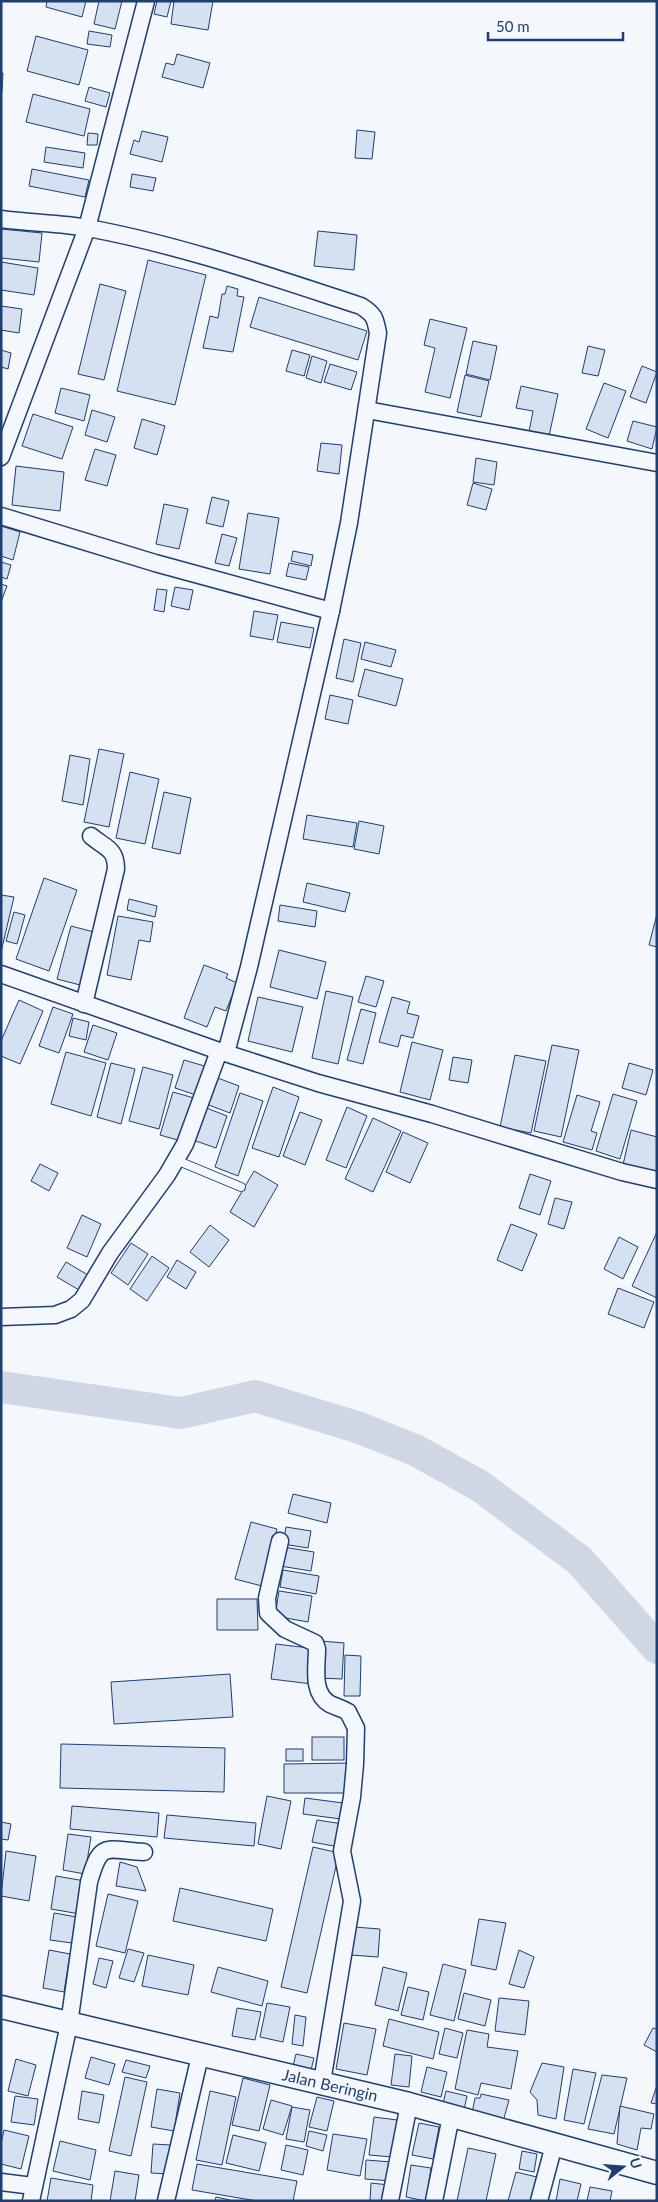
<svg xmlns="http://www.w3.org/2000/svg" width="658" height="2202" font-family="Lato,sans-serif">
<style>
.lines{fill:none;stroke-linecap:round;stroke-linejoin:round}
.river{stroke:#cfd7e4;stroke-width:32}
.building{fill:#d5e0f0;stroke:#1d3f73}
.lane-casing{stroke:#1d3f73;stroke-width:10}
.street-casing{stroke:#1d3f73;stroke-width:19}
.secondary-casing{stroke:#1d3f73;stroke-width:25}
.lane{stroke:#f4f7fb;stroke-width:8}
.street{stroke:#f4f7fb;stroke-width:16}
.secondary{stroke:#f4f7fb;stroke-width:22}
.labels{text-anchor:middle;stroke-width:4;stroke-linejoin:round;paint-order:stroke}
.street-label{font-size:16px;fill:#1d3f73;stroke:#f4f7fb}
</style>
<rect width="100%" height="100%" fill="#f4f7fb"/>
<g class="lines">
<polyline class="river" points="1,1387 181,1413 255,1396 357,1427 415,1450 480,1486 579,1560 657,1648"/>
</g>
<g class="building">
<polygon points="47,1 86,1 82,17 46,7"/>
<polygon points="99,1 122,1 115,29 94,24"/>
<polygon points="157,1 171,1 167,17 154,14"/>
<polygon points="174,1 213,1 208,30 171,24"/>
<polygon points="89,31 112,35 110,47 87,44"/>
<polygon points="36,36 88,50 79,85 27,71"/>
<polygon points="177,54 210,63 203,88 162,77 166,63 174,65"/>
<polygon points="1,73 3,73 2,91 1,91"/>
<polygon points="89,87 110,93 106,107 85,101"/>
<polygon points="33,94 90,109 84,136 26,122"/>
<polygon points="357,130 375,132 372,159 355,158"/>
<polygon points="142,131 168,137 162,162 130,154 134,140 139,142"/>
<polygon points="88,133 98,134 97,145 87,145"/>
<polygon points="46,147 85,153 83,168 44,162"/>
<polygon points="32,169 89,180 85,197 29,186"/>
<polygon points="132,174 156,178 153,191 130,187"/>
<polygon points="1,229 42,233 39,262 1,258"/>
<polygon points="318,231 357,235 354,270 314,266"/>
<polygon points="148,260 206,275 175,405 117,391"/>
<polygon points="1,262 38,268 34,295 1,290"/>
<polygon points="100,284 126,291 104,380 78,374"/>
<polygon points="227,286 238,289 237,296 244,297 233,352 203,348 210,316 218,318 222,294 225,294"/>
<polygon points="259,297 367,331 358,360 250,327"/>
<polygon points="1,306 22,309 19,333 1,330"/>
<polygon points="430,319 467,328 450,398 425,392 435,348 424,345"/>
<polygon points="473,341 497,346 490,380 466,374"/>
<polygon points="588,346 605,350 598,376 582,373"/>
<polygon points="1,350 11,353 8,369 1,367"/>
<polygon points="292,350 310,355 304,376 286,371"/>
<polygon points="312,356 327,361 321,383 306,378"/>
<polygon points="330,364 357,372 351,390 324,382"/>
<polygon points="642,366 657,372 646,403 630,397"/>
<polygon points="465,375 489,381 481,417 457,412"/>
<polygon points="604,383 626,391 608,438 586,429"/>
<polygon points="521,386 558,394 548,441 528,437 533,411 516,408"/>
<polygon points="61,388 90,395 84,421 55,413"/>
<polygon points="92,410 115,417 107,442 85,435"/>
<polygon points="33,414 73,427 62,459 22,446"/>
<polygon points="142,419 165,426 157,455 134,448"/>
<polygon points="633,421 657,427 652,449 627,441"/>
<polygon points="321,443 342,445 339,474 317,471"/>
<polygon points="95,449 116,455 107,486 85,480"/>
<polygon points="476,458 497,462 494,485 473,482"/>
<polygon points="16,466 64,472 60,511 12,505"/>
<polygon points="473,483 492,489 486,510 467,505"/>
<polygon points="212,497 229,501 223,527 206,523"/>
<polygon points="164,504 188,509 179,549 156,544"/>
<polygon points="248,513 279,518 270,574 239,569"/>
<polygon points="1,526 20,532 13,560 1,556"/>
<polygon points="222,534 237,538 229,566 215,563"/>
<polygon points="293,551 313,555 311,566 291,561"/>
<polygon points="1,562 11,565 7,579 1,577"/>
<polygon points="289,563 309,567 306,580 286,576"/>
<polygon points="1,584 7,586 1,602"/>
<polygon points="175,587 193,590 189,610 171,606"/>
<polygon points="157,589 167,590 164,612 154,610"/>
<polygon points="254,611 278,615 273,640 250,636"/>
<polygon points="281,622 314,628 310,648 277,642"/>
<polygon points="344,639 361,643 353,682 336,678"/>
<polygon points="365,642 396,650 391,667 361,659"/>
<polygon points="365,669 403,679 396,706 358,696"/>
<polygon points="330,695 353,700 348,724 325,719"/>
<polygon points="99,749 124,754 109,827 84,822"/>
<polygon points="70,755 90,759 83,805 62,801"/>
<polygon points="130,772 159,779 145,844 116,838"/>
<polygon points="164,792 191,798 180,854 152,848"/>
<polygon points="307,815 357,823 353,847 303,839"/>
<polygon points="359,821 384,826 379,854 354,849"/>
<polygon points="44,878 77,890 49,971 16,959"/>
<polygon points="307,883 350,893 345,912 303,902"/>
<polygon points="1,895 14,897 1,952"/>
<polygon points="129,899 157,906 155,917 127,910"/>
<polygon points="280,905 317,911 315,927 278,921"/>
<polygon points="14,912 25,915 17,944 6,941"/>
<polygon points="657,914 657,947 649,945"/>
<polygon points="118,916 153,922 150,942 139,940 131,980 107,975"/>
<polygon points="71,926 94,932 80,985 57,979"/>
<polygon points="279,950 326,962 317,999 270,987"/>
<polygon points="204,965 228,974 226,978 237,983 226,1011 215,1007 207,1027 184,1018"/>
<polygon points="366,976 384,981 376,1007 358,1002"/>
<polygon points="326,991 353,997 338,1064 312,1058"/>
<polygon points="258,997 303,1007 292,1052 248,1041"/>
<polygon points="392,997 410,1002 407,1013 419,1016 413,1038 401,1035 398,1047 379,1042"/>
<polygon points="19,1000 43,1011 20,1064 1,1056 1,1041"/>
<polygon points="53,1007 73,1014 59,1053 39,1046"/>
<polygon points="361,1009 376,1013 363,1064 347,1060"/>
<polygon points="73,1018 89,1022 86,1040 69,1036"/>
<polygon points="93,1025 117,1033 108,1060 84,1052"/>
<polygon points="412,1042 443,1050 430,1100 400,1092"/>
<polygon points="552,1045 579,1050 561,1137 534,1131"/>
<polygon points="66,1052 106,1063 91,1116 51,1104"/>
<polygon points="515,1055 546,1061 531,1133 500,1127"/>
<polygon points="453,1057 472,1060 468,1083 449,1080"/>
<polygon points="184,1060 208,1067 199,1096 175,1088"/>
<polygon points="111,1063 135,1069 121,1124 97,1117"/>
<polygon points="629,1063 653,1070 646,1095 622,1088"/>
<polygon points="143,1067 173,1075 159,1129 129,1121"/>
<polygon points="215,1077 239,1086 230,1113 206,1104"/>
<polygon points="273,1087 299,1097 279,1157 252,1148"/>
<polygon points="173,1092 194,1098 181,1141 160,1135"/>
<polygon points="240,1093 263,1101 238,1176 215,1167"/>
<polygon points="613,1094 637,1101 620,1159 596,1151"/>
<polygon points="577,1095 600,1102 591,1131 597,1133 592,1150 563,1142"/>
<polygon points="204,1107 227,1116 216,1148 193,1140"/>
<polygon points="347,1107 367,1116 346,1168 326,1160"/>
<polygon points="300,1112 322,1120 305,1165 283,1156"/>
<polygon points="373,1118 401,1131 373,1192 345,1179"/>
<polygon points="631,1130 657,1137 657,1178 622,1169"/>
<polygon points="403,1132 428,1143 410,1183 386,1172"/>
<polygon points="40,1164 58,1173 49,1191 31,1181"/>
<polygon points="254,1171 278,1185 254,1227 230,1212"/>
<polygon points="530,1174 551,1181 540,1215 519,1208"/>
<polygon points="555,1198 572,1202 564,1229 548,1224"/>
<polygon points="82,1215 101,1224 87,1257 67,1248"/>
<polygon points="511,1224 537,1234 522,1271 497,1260"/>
<polygon points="210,1225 229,1240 209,1267 190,1252"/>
<polygon points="657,1232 657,1298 632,1286"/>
<polygon points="619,1237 638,1247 623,1279 604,1269"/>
<polygon points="131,1243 148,1254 128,1285 111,1273"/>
<polygon points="152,1256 169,1268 147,1301 130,1289"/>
<polygon points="177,1260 196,1272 186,1289 167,1277"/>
<polygon points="66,1262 93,1278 84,1293 57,1277"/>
<polygon points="618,1288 654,1302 644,1328 608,1314"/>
<polygon points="293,1494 331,1503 327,1523 288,1513"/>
<polygon points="251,1522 277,1529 262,1586 235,1579"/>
<polygon points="286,1527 311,1531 308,1548 283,1544"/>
<polygon points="283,1547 314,1552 311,1571 280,1566"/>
<polygon points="283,1570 319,1576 316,1594 280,1587"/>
<polygon points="279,1591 312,1596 308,1622 275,1616"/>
<polygon points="217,1599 257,1599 258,1630 217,1630"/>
<polygon points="321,1641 344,1643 342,1679 319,1678"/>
<polygon points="276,1644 317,1649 312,1684 271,1679"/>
<polygon points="345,1655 361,1656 360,1696 344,1696"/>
<polygon points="230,1674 233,1717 114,1724 111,1682"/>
<rect x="312" y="1737" width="32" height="23"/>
<polygon points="61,1744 225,1748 224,1792 60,1788"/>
<rect x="286" y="1749" width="17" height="12"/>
<polygon points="352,1763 352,1793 284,1793 284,1764"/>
<polygon points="267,1796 291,1801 281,1849 258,1844"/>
<polygon points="305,1798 343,1803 341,1819 303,1814"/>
<polygon points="72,1806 159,1813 157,1837 70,1829"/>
<polygon points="167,1815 256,1823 254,1846 164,1838"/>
<polygon points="317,1820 343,1824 339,1847 312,1842"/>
<polygon points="1,1822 11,1824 8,1840 1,1839"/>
<polygon points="68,1834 91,1837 85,1874 63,1870"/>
<polygon points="313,1847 339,1853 307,1993 281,1987"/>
<polygon points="6,1851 36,1856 29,1901 1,1896"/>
<polygon points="120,1862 137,1867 146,1891 116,1886"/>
<polygon points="56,1876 85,1881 80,1914 51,1909"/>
<polygon points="180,1888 273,1909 266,1941 173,1921"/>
<polygon points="108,1894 138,1901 125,1953 96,1946"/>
<polygon points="54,1913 77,1917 72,1943 50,1940"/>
<polygon points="479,1919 506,1923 496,1970 471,1965"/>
<polygon points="354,1927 380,1929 378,1957 351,1955"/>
<polygon points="128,1949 144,1953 134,1982 119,1978"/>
<polygon points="49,1950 70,1954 64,1992 43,1988"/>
<polygon points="519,1950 534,1957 524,1988 509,1984"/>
<polygon points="148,1955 194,1965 188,1995 142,1986"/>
<polygon points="99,1958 113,1961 106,1988 93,1984"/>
<polygon points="443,1964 466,1970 454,2021 430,2015"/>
<polygon points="218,1967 268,1981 262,2006 211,1992"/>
<polygon points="383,1967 407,1973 398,2011 375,2005"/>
<polygon points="408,1987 429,1992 423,2020 401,2015"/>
<polygon points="464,1993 491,2000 485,2026 458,2019"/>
<polygon points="499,1998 529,2001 525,2035 495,2031"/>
<polygon points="267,2003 290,2007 283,2042 260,2037"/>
<polygon points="237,2008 261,2012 255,2040 232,2036"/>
<polygon points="295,2015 306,2017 303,2046 292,2044"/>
<polygon points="389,2019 439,2032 433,2059 383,2046"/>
<polygon points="344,2023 376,2029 367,2075 336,2069"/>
<polygon points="445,2028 463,2033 457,2058 439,2054"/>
<polygon points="653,2028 657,2029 657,2052 644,2045"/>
<polygon points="467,2030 489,2034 487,2047 518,2051 511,2089 481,2083 478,2095 455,2089"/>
<polygon points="296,2054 314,2058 310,2074 292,2070"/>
<polygon points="395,2054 412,2056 409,2087 391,2085"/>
<polygon points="91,2057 115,2064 109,2085 85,2078"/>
<polygon points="16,2059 36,2065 28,2096 8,2091"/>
<polygon points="126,2060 150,2066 146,2078 122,2072"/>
<polygon points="542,2063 564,2067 556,2119 538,2115 537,2100 530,2092"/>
<polygon points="427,2067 447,2072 441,2097 421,2092"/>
<polygon points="573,2069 596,2073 584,2124 564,2120"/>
<polygon points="602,2075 627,2078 614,2134 588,2129"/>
<polygon points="125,2077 147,2082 131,2156 109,2151"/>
<polygon points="243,2078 270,2085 259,2131 232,2125"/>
<polygon points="657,2085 657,2104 651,2103"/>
<polygon points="157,2089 180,2093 174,2131 151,2127"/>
<polygon points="82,2091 104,2095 99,2123 78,2119"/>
<polygon points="210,2091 236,2097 222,2165 196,2160"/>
<polygon points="446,2091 467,2096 463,2114 442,2108"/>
<polygon points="481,2094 509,2100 503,2122 472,2113 475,2098 480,2098"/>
<polygon points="15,2096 38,2099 34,2125 11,2122"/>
<polygon points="317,2097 334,2101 327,2131 309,2127"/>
<polygon points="271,2100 292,2106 283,2135 263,2129"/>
<polygon points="620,2106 654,2114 651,2129 641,2128 637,2150 617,2144"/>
<polygon points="292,2107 310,2110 304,2142 286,2139"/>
<polygon points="374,2117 397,2120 393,2157 369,2155"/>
<polygon points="419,2123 439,2127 433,2159 412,2155"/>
<polygon points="4,2130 29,2136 21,2169 1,2164 1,2143"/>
<polygon points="309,2131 327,2135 323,2151 306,2146"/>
<polygon points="333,2134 367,2139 360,2176 327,2170"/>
<polygon points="233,2135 266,2143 259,2171 226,2163"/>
<polygon points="60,2141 96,2150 90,2180 53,2171"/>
<polygon points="153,2144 171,2145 169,2174 151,2173"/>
<polygon points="286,2145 308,2150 303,2175 281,2170"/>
<polygon points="468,2148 496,2154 486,2201 457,2201"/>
<polygon points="522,2151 537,2154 534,2172 519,2169"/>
<polygon points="366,2160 392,2162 391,2181 365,2179"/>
<polygon points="197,2164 297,2181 293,2201 257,2201 192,2190"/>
<polygon points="411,2165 431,2168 426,2201 406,2197"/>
<polygon points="115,2171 139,2175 135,2201 110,2201"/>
<polygon points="516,2172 541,2178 535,2201 508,2201"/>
<polygon points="51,2178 93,2185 91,2201 47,2201"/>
<polygon points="560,2179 581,2184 577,2201 556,2201"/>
<polygon points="371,2183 389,2185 387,2201 370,2201"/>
<polygon points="590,2187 612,2191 610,2201 587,2201"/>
<polygon points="216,2197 230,2200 230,2201 215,2201"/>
</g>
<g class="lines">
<g class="lane-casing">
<polyline id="lane" points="176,1160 241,1187"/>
</g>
<g class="street-casing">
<g id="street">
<path d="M1 219C30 223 60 223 88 228 180 245 272 277 361 306 375 315 375 318 378 333L349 523 331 611 249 967 226 1053"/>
<polyline points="367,410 657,463"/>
<polyline points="1,457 87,228 146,1"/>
<polyline points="1,516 155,563 331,611"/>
<polyline points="1,974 219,1051 318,1083 432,1114 622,1172 657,1180"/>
<path d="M84 1004 116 869C116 848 105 848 91 836"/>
<polyline points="1,1317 55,1315 71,1309 82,1300 110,1253 167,1175 185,1144 219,1051"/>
<path d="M280 1541 267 1598 268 1613 285 1629 315 1643 317 1649C317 1667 311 1693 330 1704 336 1707 342 1708 348 1712L356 1728 355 1764 352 1797 342 1851 352 1901 322 2082"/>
<polyline points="1,2182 33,2186"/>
<path d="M31 2201 69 2024 89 1882C101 1840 105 1850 144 1852"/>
<polyline points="166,2201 200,2056"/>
<polyline points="390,2201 409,2104"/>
<polyline points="434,2201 451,2116"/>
<polyline points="539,2201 554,2145"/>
</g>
</g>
<g class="secondary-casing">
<polyline id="secondary" points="1,2007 409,2104 657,2173"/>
</g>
<use href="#lane" class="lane"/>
<use href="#street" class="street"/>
<use href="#secondary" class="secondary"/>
</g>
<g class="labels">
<g class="street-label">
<text transform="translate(330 2085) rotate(13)" y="6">Jalan Beringin</text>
</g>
</g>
<rect width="658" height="2202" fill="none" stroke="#1d3f73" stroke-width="5"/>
<g transform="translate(623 2167) rotate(73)" stroke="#f4f7fb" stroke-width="4" paint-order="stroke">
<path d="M0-4L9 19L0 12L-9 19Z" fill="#1d3f73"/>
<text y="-8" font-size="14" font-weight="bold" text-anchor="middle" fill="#1d3f73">U</text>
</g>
<path d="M488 32v8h135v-8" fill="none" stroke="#1d3f73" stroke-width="2.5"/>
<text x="496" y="32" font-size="15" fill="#1d3f73" stroke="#f4f7fb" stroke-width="4" paint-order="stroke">50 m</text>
</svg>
